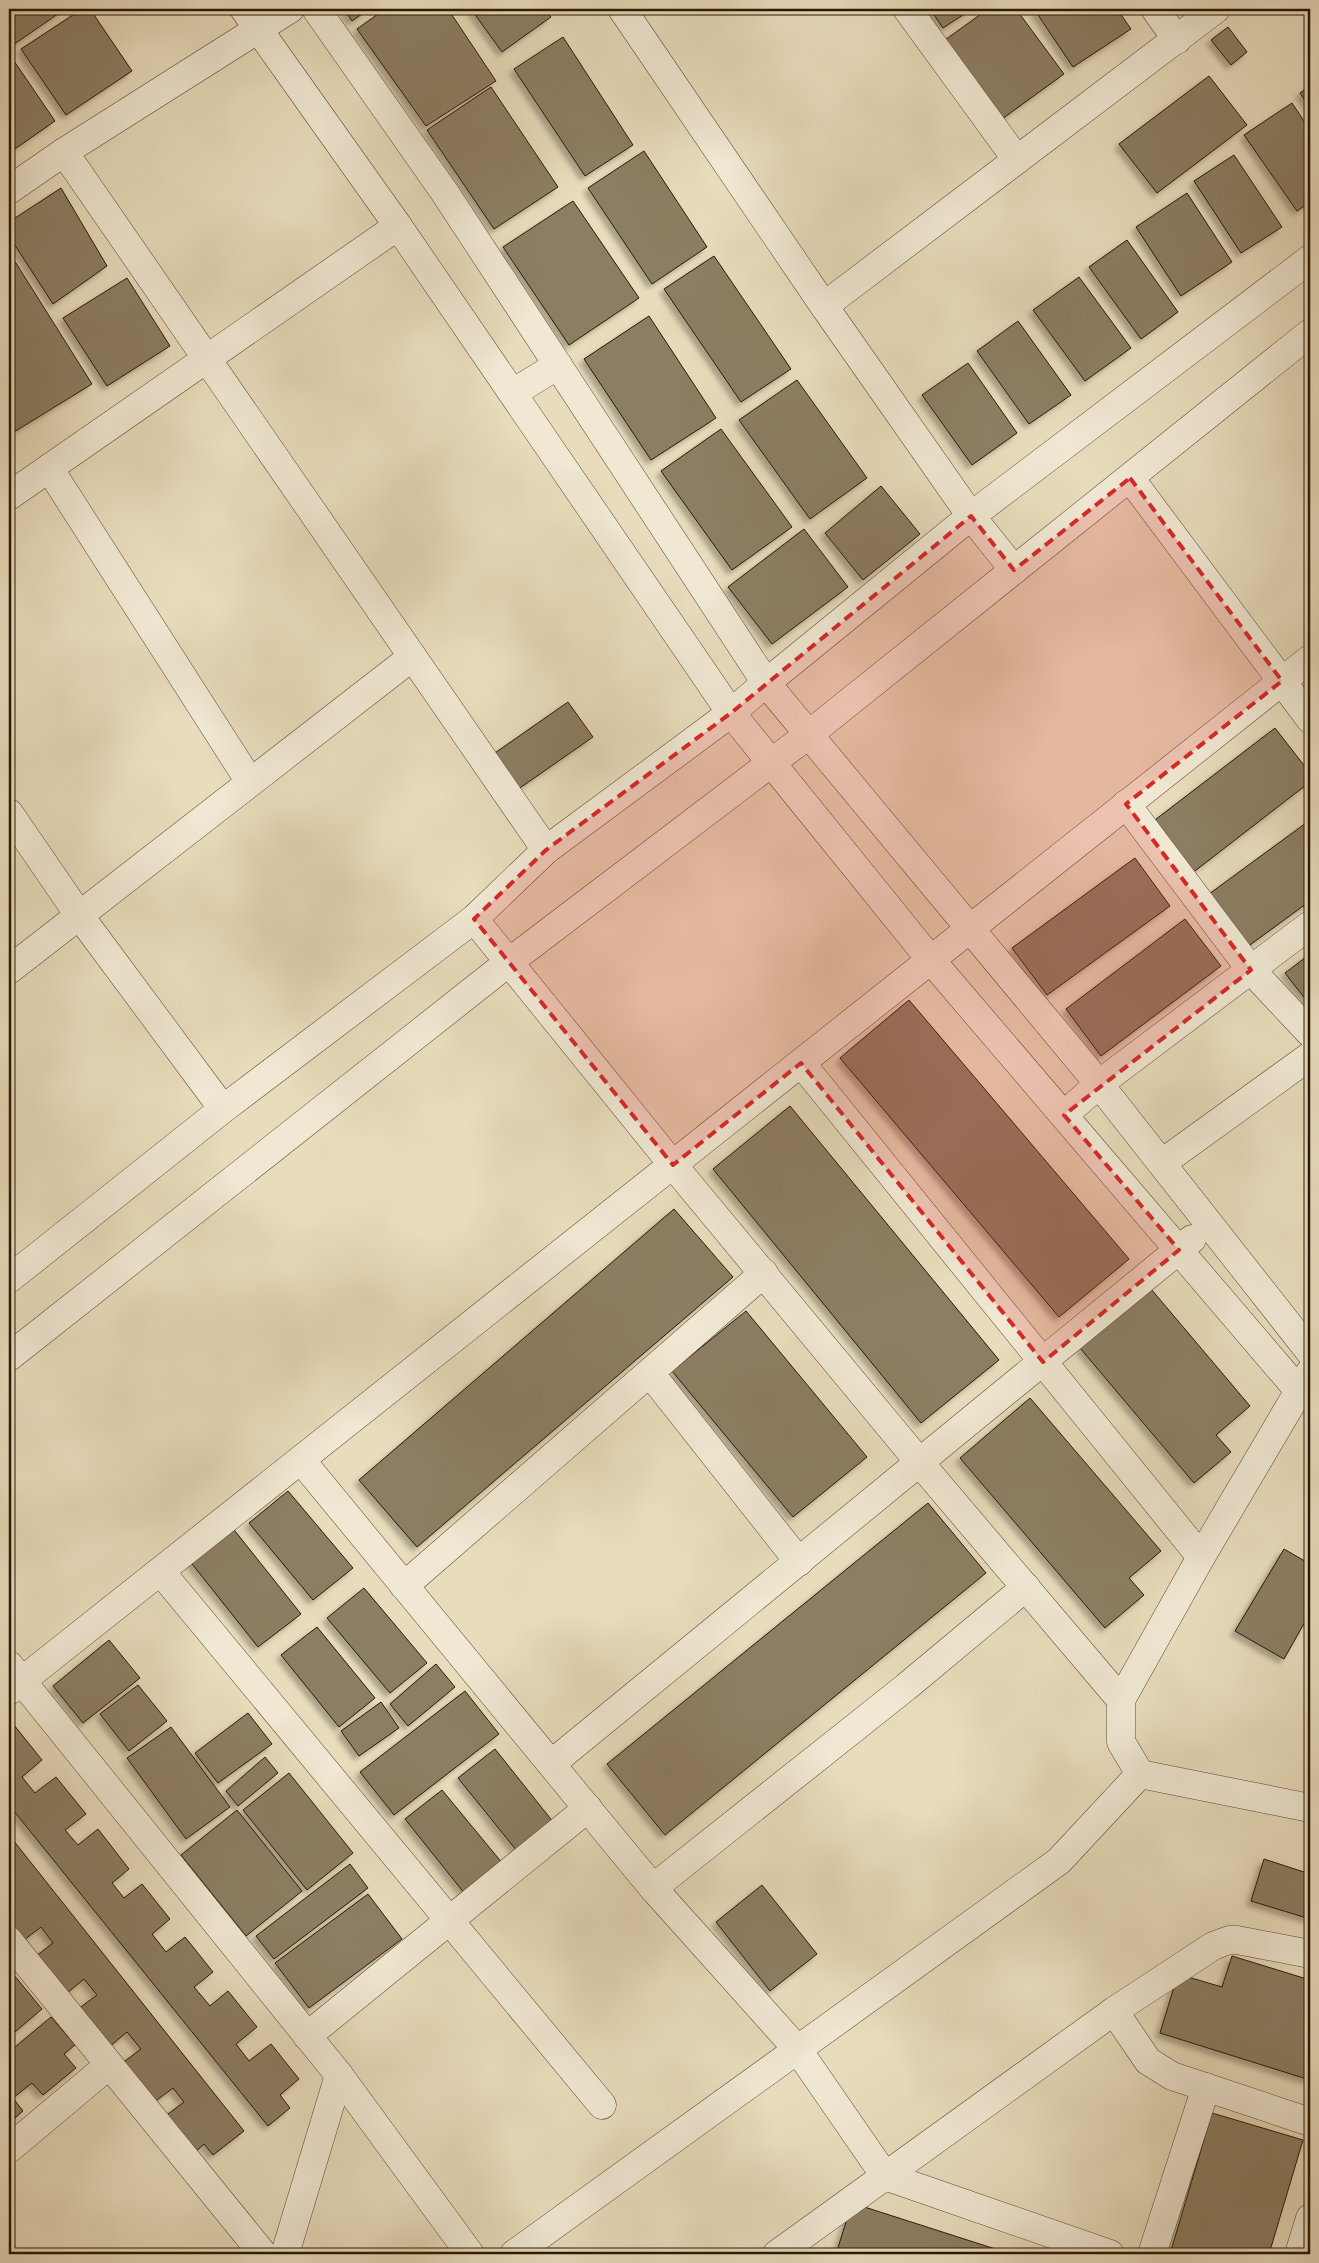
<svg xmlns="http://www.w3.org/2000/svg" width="1319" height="2263" font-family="'Libre Bodoni',serif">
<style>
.building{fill:#8c7e64;stroke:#281804;filter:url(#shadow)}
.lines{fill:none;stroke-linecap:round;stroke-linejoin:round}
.minor-casing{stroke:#584932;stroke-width:29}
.minor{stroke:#f0e8d3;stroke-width:28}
.marked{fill:#d62828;fill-opacity:0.2;stroke:#d62828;stroke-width:4;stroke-dasharray:10 6;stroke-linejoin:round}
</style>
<defs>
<filter id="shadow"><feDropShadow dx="-4.5" dy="4.5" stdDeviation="2.5" flood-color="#0004"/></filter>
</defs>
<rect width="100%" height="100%" fill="#e8dcbc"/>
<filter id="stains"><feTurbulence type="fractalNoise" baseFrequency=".004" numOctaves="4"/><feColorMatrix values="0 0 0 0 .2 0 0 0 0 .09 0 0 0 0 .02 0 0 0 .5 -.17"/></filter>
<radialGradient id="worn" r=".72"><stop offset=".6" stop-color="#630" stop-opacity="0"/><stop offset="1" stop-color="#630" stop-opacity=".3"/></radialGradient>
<g class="building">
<polygon points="9,9 65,9 13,45 9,39"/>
<polygon points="82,9 90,9 132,71 66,115 21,49"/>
<polygon points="344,9 369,9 352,21"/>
<polygon points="385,9 448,9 496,81 426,126 357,29"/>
<polygon points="471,9 545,9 551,17 502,52"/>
<polygon points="930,9 972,9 943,28"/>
<polygon points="988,9 1016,9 1064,74 1002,119 945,40"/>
<polygon points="1034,9 1117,9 1131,29 1073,67"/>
<polygon points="1228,27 1247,52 1231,65 1211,40"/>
<polygon points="563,37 633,145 585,176 514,69"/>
<polygon points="12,58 55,121 9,153 9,61"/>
<polygon points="1209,76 1247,125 1157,193 1119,144"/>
<polygon points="1310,86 1310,108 1300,93"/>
<polygon points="491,87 558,187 494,229 427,130"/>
<polygon points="1292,103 1310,130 1310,202 1297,211 1244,135"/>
<polygon points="644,151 707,247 652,284 588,188"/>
<polygon points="1234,155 1282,227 1241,253 1194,181"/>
<polygon points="61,188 107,266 53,304 9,236 9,222"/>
<polygon points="1187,193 1232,262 1181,296 1136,227"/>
<polygon points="573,201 639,298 569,345 503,247"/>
<polygon points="1127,240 1178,312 1141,339 1089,267"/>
<polygon points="9,252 92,384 14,432 9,423"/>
<polygon points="714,256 791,369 741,402 664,289"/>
<polygon points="1079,277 1131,348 1085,381 1033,310"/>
<polygon points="127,278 170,346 107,386 63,318"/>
<polygon points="649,316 716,418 651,460 584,359"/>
<polygon points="1018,321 1071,395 1029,424 977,351"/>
<polygon points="968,363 1017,433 972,465 922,395"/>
<polygon points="797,380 867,478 810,519 739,420"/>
<polygon points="721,429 792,527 732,570 661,471"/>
<polygon points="881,486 920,534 863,580 825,533"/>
<polygon points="804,529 848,587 772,644 728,587"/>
<polygon points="568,702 593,737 517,790 492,755"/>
<polygon points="1275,728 1310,773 1310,782 1191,874 1151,823"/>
<polygon points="1310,820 1310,901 1243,950 1205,897"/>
<polygon points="1135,858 1170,906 1047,995 1012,948"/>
<polygon points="1185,919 1221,966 1101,1056 1066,1009"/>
<polygon points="1310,954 1310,1005 1285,973"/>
<polygon points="909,1000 1129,1259 1059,1317 840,1058"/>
<polygon points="790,1106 999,1360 921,1423 713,1169"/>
<polygon points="674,1209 733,1277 417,1547 359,1480"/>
<polygon points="1151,1289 1250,1406 1216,1435 1231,1452 1194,1483 1080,1348"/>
<polygon points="746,1311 867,1457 793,1517 672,1371"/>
<polygon points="1030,1398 1161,1551 1129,1578 1144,1595 1105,1628 960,1458"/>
<polygon points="288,1491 353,1568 313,1600 249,1523"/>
<polygon points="928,1503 986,1573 665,1835 607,1764"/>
<polygon points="231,1526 301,1614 258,1647 189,1560"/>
<polygon points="1284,1549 1310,1564 1310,1613 1284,1659 1235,1631"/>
<polygon points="364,1588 427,1663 390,1693 327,1618"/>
<polygon points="317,1627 375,1698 339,1727 281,1655"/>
<polygon points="109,1640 140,1678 83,1723 53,1686"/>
<polygon points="436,1664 455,1687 408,1726 390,1704"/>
<polygon points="138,1685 167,1721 129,1751 100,1714"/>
<polygon points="465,1691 499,1734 394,1815 360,1772"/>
<polygon points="381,1702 399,1728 359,1756 341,1731"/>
<polygon points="248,1713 272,1744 218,1783 195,1753"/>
<polygon points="10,1720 42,1760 22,1777 35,1793 56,1777 86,1814 65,1830 78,1845 98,1829 129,1869 112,1883 124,1898 142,1884 170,1919 152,1934 166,1952 185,1937 213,1972 194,1987 210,2006 228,1991 257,2027 236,2044 249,2061 271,2044 299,2079 280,2095 290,2108 268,2126 9,1805"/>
<polygon points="171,1727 230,1807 186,1839 127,1758"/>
<polygon points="495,1749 554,1823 517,1851 458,1778"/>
<polygon points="265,1757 278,1773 238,1806 226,1791"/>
<polygon points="289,1773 353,1853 307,1890 243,1810"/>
<polygon points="442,1790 503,1864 465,1894 405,1819"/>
<polygon points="237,1810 302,1891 246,1936 181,1855"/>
<polygon points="9,1835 244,2131 213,2155 204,2144 193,2154 164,2117 184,2102 173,2088 153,2103 121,2064 141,2049 127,2032 108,2048 78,2009 97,1995 84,1979 66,1994 36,1956 53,1943 41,1927 24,1940 9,1922 9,1889 11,1887 9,1885"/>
<polygon points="1264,1859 1310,1874 1310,1919 1251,1901"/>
<polygon points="350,1864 368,1888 274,1959 256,1936"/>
<polygon points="762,1885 817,1954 770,1991 716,1922"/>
<polygon points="368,1894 402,1939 309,2008 275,1963"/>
<polygon points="1232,1956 1310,1980 1310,2080 1160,2033 1178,1974 1222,1987"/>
<polygon points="9,1969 42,2009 9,2037"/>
<polygon points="51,2017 75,2045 64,2054 76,2068 43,2095 32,2083 13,2098 23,2111 9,2123 9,2052"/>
<polygon points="1212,2113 1303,2140 1269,2254 1170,2254"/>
<polygon points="852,2203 1011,2254 836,2254"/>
</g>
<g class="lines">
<g class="minor-casing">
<g id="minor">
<polyline points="244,9 398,226 731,713 930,959 1299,1391"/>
<polyline points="316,9 445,193 766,683 1099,1084 1310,1352"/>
<polyline points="622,9 824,306 971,516 1014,570"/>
<polyline points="907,9 1017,160"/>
<polyline points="1155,9 1177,40"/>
<polyline points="64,152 546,850"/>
<polyline points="9,190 64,152 290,9"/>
<polyline points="824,306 1216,9"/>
<polyline points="513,393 558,365"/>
<polyline points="49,468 250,782"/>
<polyline points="1130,478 1310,719"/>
<polyline points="9,496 398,226"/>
<polyline points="1126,804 1251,970 1310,1033"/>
<polyline points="9,813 79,915 223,1109"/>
<polyline points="474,919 673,1165 920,1463 1121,1700"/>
<polyline points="9,970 412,657"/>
<polyline points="801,1063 1201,1557"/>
<polyline points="1064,1115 1099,1084 1310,925"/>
<polyline points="1162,1163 1310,1056"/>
<polyline points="9,1279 223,1109 474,919 546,850 731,713 766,683 971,516 1310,259"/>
<polyline points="9,1357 509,962 808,735 1310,333"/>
<polyline points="1310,1372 1201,1557 1121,1700 1121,1742 1140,1774 1310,1808"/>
<polyline points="650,1373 799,1562"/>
<polyline points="301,1460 653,1888 798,2050 885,2176 1110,2254"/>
<polyline points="161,1572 602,2105"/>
<polyline points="404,1586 764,1273"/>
<polyline points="9,1665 339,2075 470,2254"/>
<polyline points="9,1691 1310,659"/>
<polyline points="551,1764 1192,1239"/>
<polyline points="653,1888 906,1687 1026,1587"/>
<polyline points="9,1941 263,2254"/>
<polyline points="1114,2011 1148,2061 1172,2076 1310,2122"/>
<polyline points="307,2036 588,1808"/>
<polyline points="9,2149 109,2065"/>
<polyline points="285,2254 339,2075"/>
<polyline points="514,2254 1059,1861 1140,1774"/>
<polyline points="777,2254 1114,2011 1213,1946 1229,1940 1237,1940 1310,1954"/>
<polyline points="1152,2254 1206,2087"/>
<polyline points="1299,2254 1310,2218"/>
</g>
</g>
<use href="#minor" class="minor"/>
</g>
<path class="marked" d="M1130 478 1282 681 1126 804 1251 970 1064 1115 1179 1250 1043 1362 801 1063 673 1165 474 919 546 850 731 713 971 516 1014 570Z"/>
<rect width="1319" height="2263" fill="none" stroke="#e8dcbc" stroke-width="30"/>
<rect x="10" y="10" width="1299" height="2243" fill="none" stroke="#281804" stroke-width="2.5"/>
<rect x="15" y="15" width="1289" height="2233" fill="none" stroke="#281804"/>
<rect width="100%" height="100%" filter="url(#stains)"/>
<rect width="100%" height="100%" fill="url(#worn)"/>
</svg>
